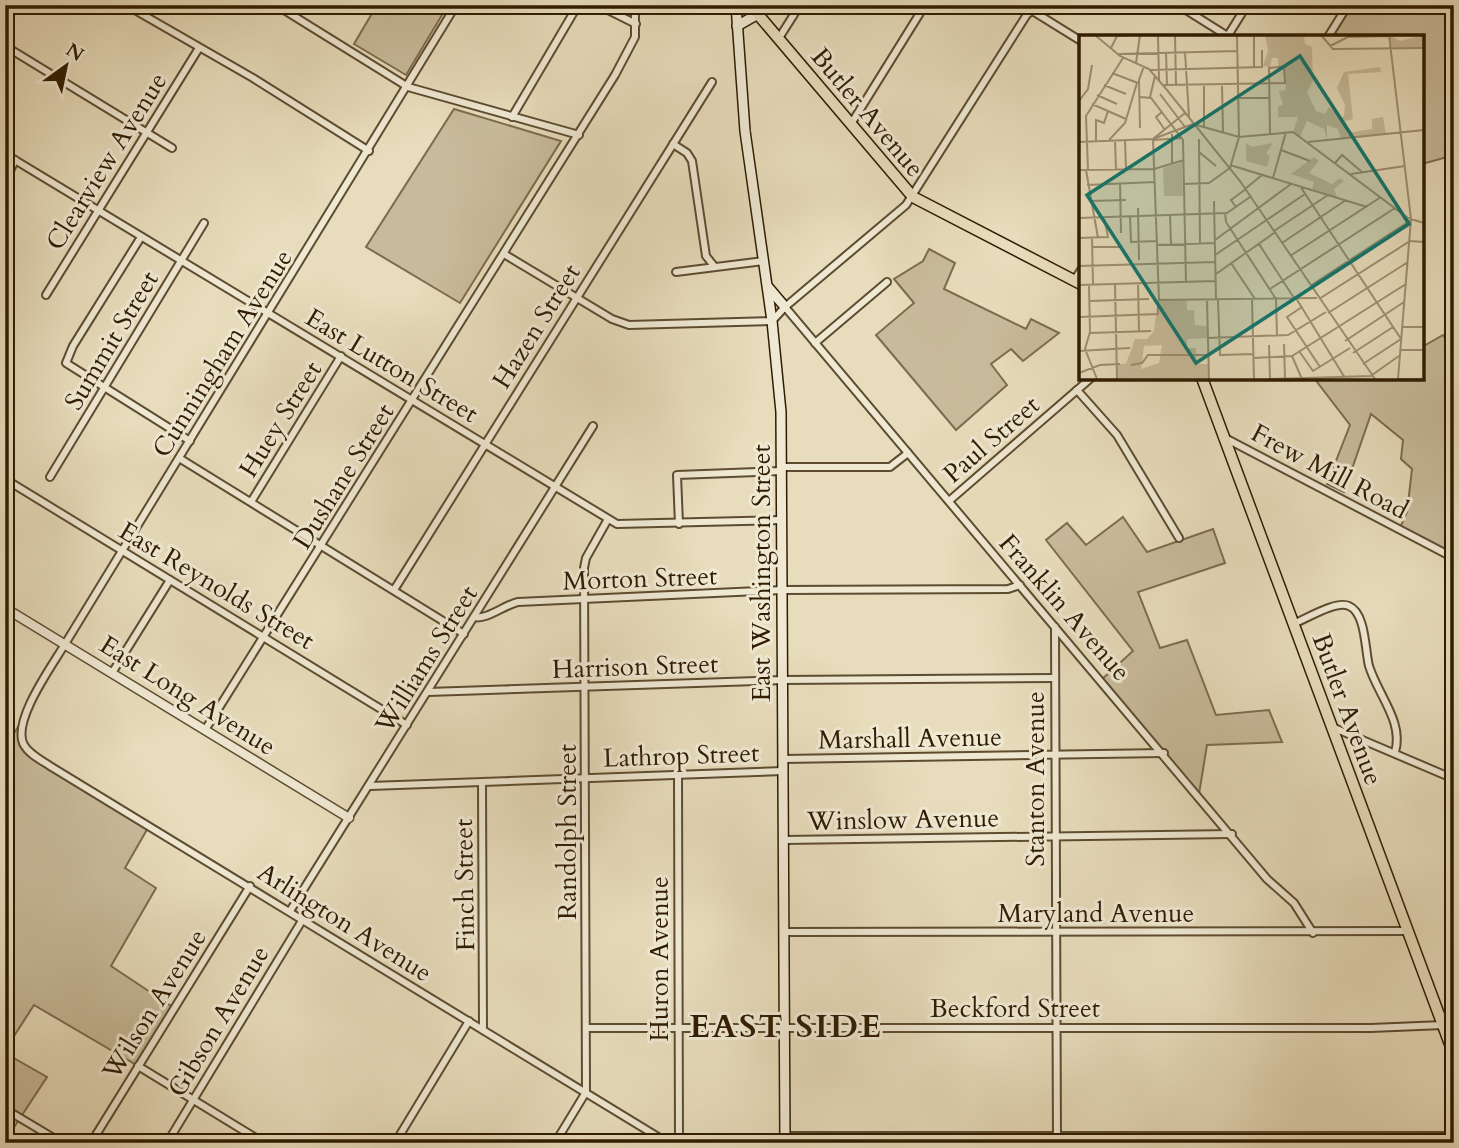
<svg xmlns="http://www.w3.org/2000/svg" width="1459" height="1148" font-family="Cardo,serif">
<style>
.green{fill:#c8bb9b;stroke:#7c6c4e;stroke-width:2}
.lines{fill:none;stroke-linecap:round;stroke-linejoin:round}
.minor-casing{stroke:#5d4c30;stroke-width:10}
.tertiary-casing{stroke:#5d4c30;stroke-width:11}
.secondary-casing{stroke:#2f1c01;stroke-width:12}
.primary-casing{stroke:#2f1c01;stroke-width:13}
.minor{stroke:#efe8d3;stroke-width:6}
.tertiary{stroke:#efe8d3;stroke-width:8}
.secondary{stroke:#efe8d3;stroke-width:9}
.primary{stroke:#e7dcbb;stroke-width:10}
.labels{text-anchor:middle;stroke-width:6;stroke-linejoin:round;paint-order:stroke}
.street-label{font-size:26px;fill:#2f1c01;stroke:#efe8d3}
.district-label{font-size:33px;font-weight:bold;letter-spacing:2px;fill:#2f1c01;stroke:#efe8d3}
.inset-road{fill:none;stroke:#9d8f71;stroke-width:2}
.view{fill:#0f766e;fill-opacity:0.15;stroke:#0f766e;stroke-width:3.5}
.inset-edge{fill:none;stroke:#2f1c01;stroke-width:3.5}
</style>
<rect width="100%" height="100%" fill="#e7dcbb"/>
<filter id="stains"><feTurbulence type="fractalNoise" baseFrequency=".00286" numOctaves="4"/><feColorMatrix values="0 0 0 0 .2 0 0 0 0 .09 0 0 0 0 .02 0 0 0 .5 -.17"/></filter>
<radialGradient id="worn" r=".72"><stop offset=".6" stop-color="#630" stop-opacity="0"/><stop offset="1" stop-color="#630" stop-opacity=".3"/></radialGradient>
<g class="green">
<polygon points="377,5 448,5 406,75 354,44"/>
<polygon points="1348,5 1454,5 1454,143 1444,158 1422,164 1422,37 1328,37"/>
<polygon points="454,109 561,141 460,303 366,247"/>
<polygon points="929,249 955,263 944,289 1026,329 1031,319 1059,333 1023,361 1011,349 991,364 1007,385 956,430 876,335 914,303 894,279 923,261"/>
<polygon points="1443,335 1454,352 1454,499 1446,515 1454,518 1454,558 1399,530 1407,512 1412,469 1401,459 1403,440 1371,414 1344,492 1327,484 1350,425 1314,378 1422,378 1422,347"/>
<polygon points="1123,517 1147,552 1213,529 1225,563 1138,592 1160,648 1187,640 1216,715 1269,710 1282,742 1207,745 1199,794 1101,680 1133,651 1046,540 1067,523 1086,545"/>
<polygon points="21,722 28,750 149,826 125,868 156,888 111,966 174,1008 138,1066 34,1005 5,1050 5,748"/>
<polygon points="5,1053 47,1077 5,1141"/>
</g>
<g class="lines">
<g class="minor-casing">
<g id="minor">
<polyline points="126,5 253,78 369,151"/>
<polyline points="276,5 408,87 579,135"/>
<path d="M456 5 65 644C52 666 11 722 24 745 29 754 41 760 50 766L668 1143"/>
<polyline points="598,5 636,24"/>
<polyline points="1017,5 1029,13"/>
<polyline points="1178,5 1229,37"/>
<polyline points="1031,10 1081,41"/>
<polyline points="5,20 13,5"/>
<polyline points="1227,37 1247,5"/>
<polyline points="1328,37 1348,5"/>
<polyline points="779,38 800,5"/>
<polyline points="5,46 172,148"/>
<polyline points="512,117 578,5"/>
<polyline points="851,124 925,5"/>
<polyline points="673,144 687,153 692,161 706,256 714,266"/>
<polyline points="5,154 617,524 782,520"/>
<polyline points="5,182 15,160"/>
<polyline points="141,237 73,346 66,363 190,441"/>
<polyline points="504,254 612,319 629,325 772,321 785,307 906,205 1033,5"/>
<polyline points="676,272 764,261"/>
<polyline points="1074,281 1081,270"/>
<polyline points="46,295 199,48"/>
<polyline points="785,307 1267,879 1294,903 1313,933"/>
<polyline points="815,343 887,282"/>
<polyline points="1077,390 1117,435 1179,538"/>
<polyline points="1225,438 1454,558"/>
<polyline points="179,458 464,634"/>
<polyline points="782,467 890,467 908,453"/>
<polyline points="50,477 204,223"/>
<polyline points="5,479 407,725"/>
<polyline points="949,501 1091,378"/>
<polyline points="251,502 341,356"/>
<polyline points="679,524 677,475 782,471"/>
<polyline points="394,590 712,82"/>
<path d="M474 617C487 620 504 605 518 602L782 590 1008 589 1020 585"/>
<path d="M1293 624C1306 619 1336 600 1349 606 1366 613 1365 651 1369 666 1378 695 1404 722 1395 752"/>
<polyline points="1055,627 1057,1143"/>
<polyline points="112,673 170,580"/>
<polyline points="428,692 783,680 1054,678"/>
<polyline points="1332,727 1454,779"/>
<polyline points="205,730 615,75 635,37 635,5"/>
<polyline points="783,759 1164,753"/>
<polyline points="678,775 679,1143"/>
<polyline points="482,783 483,1030"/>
<polyline points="370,786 783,771"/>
<polyline points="784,840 1232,834"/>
<polyline points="290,911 593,426"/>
<polyline points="784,932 1408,931"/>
<polyline points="586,1028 1371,1028 1443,1025"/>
<polyline points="138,1066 264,1143"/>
<polyline points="5,1090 8,1085"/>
<polyline points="5,1109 62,1143"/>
<polyline points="785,1136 1454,1136"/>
<polyline points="91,1143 250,886"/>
<polyline points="167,1143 303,919"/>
<polyline points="395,1143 469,1021"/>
<polyline points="555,1143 586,1092 584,568 586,558 608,519"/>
</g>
</g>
<g class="tertiary-casing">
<polyline id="tertiary" points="5,608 349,818"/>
</g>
<g class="secondary-casing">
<g id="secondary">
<polyline points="736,5 745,131 772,321 781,412 785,1143"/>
<polyline points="737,26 758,14"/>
<polyline points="768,287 785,307"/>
</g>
</g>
<g class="primary-casing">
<g id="primary">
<polyline points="750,5 913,197 1081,284"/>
<polyline points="1202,378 1454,1055"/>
</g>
</g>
<use href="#minor" class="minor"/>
<use href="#tertiary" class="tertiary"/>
<use href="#secondary" class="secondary"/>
<use href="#primary" class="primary"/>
</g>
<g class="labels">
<g class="street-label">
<text transform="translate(868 112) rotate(50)" y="9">Butler Avenue</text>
<text transform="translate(106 161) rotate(-58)" y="9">Clearview Avenue</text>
<text transform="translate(536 326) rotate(-58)" y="9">Hazen Street</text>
<text transform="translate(111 340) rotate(-59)" y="9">Summit Street</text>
<text transform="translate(222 353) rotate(-58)" y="9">Cunningham Avenue</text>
<text transform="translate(392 365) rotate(31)" y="9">East Lutton Street</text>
<text transform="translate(280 419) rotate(-58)" y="9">Huey Street</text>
<text transform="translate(991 439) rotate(-41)" y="9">Paul Street</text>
<text transform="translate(1330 471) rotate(28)" y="9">Frew Mill Road</text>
<text transform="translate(343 476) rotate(-58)" y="9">Dushane Street</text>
<text transform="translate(761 573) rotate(-90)" y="9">East Washington Street</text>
<text transform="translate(640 578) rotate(-2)" y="9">Morton Street</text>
<text transform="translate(217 585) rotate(31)" y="9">East Reynolds Street</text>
<text transform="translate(1065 607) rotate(49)" y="9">Franklin Avenue</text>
<text transform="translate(426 659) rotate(-58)" y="9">Williams Street</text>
<text transform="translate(635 666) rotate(-2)" y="9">Harrison Street</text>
<text transform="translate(188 695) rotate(32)" y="9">East Long Avenue</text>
<text transform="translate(1348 709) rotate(70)" y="9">Butler Avenue</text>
<text transform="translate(910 738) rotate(-1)" y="9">Marshall Avenue</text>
<text transform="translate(681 755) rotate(-2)" y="9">Lathrop Street</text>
<text transform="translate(1035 779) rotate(-90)" y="9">Stanton Avenue</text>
<text transform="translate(903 819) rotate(-1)" y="9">Winslow Avenue</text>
<text transform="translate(567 832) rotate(-90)" y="9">Randolph Street</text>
<text transform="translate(464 885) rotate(-91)" y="9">Finch Street</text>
<text x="1096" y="922">Maryland Avenue</text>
<text transform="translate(345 922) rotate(32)" y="9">Arlington Avenue</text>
<text transform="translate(659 959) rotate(-90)" y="9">Huron Avenue</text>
<text transform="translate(154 1004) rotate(-58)" y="9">Wilson Avenue</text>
<text x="1015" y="1017">Beckford Street</text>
<text transform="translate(218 1021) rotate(-59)" y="9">Gibson Avenue</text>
</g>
<g class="district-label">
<text x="786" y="1037">EAST SIDE</text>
</g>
</g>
<g transform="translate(1079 35)">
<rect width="345" height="345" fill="#e7dcbb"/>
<path d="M186 0H225L226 9 233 12 234 46 228 57 237 76 246 79 250 72 262 83 265 81 266 70 258 53 265 37 301 32 302 37 269 39 274 84 266 86 268 98 293 94V84L304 82 307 99 262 104 259 94 248 90V105L245 94 228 86 221 102 214 97 219 82H199V71L204 70 200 56 207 55 205 34 199 31V23H193L191 32 184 31 189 16ZM310 0 321 6 345 0V12L311 13ZM167 108 173 112 194 108 187 119 191 120 188 132 167 126ZM235 122 240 126 230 138 253 149 261 143 265 146 255 154 258 162 233 155 235 147 212 139ZM103 127 104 161H85L84 133ZM79 263 108 266V275H115L116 290 129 291V303L108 304V313H117V329H130V344H38L37 329H47L56 304H68L75 296ZM83 310 80 328 62 334 65 311Z" fill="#c8bb9b" fill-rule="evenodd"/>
<path class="inset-road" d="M16 0 41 21 70 34 88 55 161 146 296 344M79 0 80 45M96 0 97 50M175 0V32M242 0 254 14 345 13M310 0 332 184 319 344M251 11 269 2 310 1M32 13 38 1 51 0M87 17 88 50M106 17 110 82M40 19 158 16M57 28 61 0M71 35 183 32V15M33 38 59 48M143 49 144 97M25 50 47 59M85 50 206 48 205 32M125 50V92M81 59 106 92M18 60 38 69M61 62 72 63 104 105 107 247M71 62 76 41M159 63H191M0 66 9 54 13 30M13 69 47 84M83 77 77 82 86 95M106 78 74 104 80 265 238 263M114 89 160 102 214 97 329 183 345 188M61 93 60 45 65 31M93 99V128M191 99 190 33 207 31M120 104 121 209M30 105 46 88 58 48M75 105 103 103M36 106 37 135M46 106 47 134M0 107 74 104 114 89M17 107V85L25 88 29 76M229 107 345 95M202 115 231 126M120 117 137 131M256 128 263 120 283 137M151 130 288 172M0 135 75 134 105 125M7 135 19 203M9 135 7 81 44 23M272 139 326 131M194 143 207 97M41 148 42 198M105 149 130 148 151 133 160 102 158 0M8 150 76 147M221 151 322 304 284 329M166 154 183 140M11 166 47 165M135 166 137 265M157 172 152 165 167 154M59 173 60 225M146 178 147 187 197 264 198 301M91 179 92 209M51 181 52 207 77 206M0 183 148 178 171 162M195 196 249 160M0 203 29 202 25 182M13 203 14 249M136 205 212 149M203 208 267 165M180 209 215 263M77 210 136 208M13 212H42M136 220 226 159M211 221 302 162M152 228 176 264M0 231 136 227M137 239 195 198M59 248 60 297M36 249 38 344M0 250 136 246M10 250 11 297 6 314 18 344M231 251 332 185M191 254 316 173M217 263 266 343M240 264 331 206 345 207M139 265 141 320 175 319M173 265 175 344M11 266 70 264M128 266 130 344M223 272 208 282 241 332M249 278 329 227M0 282 79 279V269M323 292H345M11 298 72 296M129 303 209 300 247 277M266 306 325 267M205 309 206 344M190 310 191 344M321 315H345M0 316 51 313M220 316 234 336 271 313M274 318 314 292M213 321 223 344M175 323 213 321 327 249M52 330 63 328 69 320H129M0 338 21 330 41 329M293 340 320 321M190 344 293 341M319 344H345"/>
<path class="view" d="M221 21 330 189 117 328 8 160Z"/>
<rect width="345" height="345" class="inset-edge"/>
</g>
<rect width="1459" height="1148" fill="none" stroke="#e7dcbb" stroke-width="28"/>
<rect x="7" y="7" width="1445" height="1134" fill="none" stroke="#2f1c01" stroke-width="3.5"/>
<rect x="14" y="14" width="1431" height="1120" fill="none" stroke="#2f1c01" stroke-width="2"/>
<g transform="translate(66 66) rotate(33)" stroke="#efe8d3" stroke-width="5" paint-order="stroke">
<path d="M0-5L12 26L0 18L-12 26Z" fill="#2f1c01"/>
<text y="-10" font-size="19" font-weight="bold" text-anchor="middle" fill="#2f1c01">N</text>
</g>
<rect width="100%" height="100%" filter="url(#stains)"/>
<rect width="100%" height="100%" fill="url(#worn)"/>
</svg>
